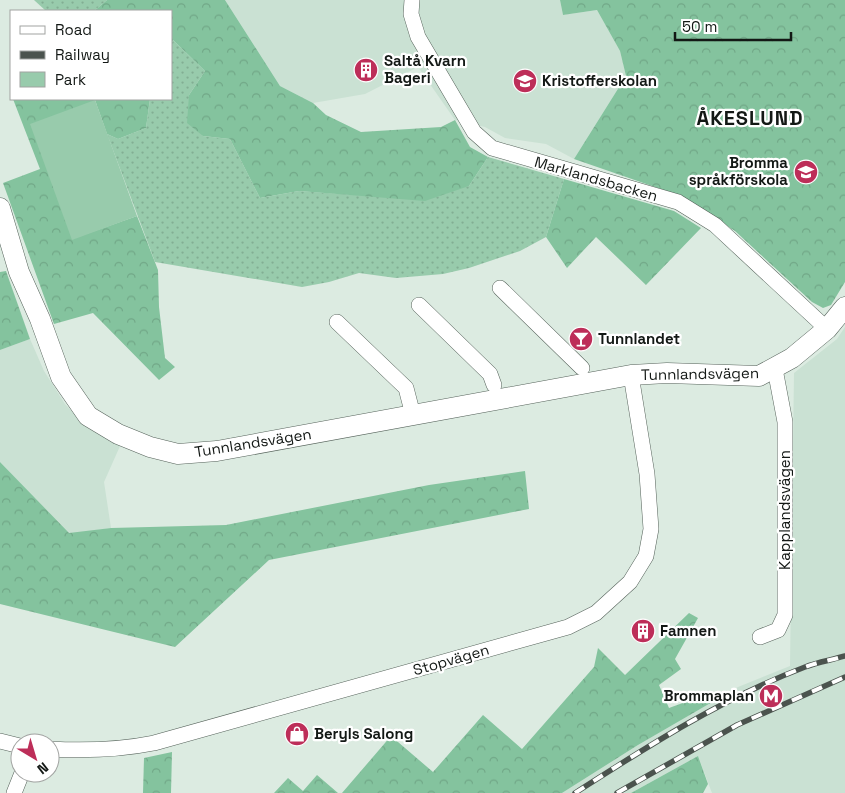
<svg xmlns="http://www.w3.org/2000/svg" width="845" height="793" font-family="'Space Grotesk',sans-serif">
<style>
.built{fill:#cae1d3}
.green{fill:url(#green-dots)}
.forest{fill:url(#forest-crowns)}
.pitch{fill:#98cbac}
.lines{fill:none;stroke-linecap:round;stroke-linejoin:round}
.minor-casing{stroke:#55625a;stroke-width:16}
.tertiary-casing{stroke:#55625a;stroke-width:21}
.minor{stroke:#fff;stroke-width:15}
.tertiary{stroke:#fff;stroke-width:20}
.rail-casing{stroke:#4b534e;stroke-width:5.5}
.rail{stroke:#fff;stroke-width:4;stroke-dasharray:11;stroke-linecap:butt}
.labels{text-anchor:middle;stroke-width:4.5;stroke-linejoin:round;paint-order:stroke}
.poi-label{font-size:15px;font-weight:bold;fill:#131815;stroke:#fff;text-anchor:start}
.street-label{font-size:15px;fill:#131815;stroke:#fff}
.district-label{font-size:20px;font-weight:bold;letter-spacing:1px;fill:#131815;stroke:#fff}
</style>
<defs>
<pattern id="green-dots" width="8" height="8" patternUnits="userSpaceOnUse" patternTransform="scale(1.25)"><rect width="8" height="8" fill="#98cbac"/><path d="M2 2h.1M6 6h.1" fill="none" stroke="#82ae93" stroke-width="1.8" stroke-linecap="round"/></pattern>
<pattern id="forest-crowns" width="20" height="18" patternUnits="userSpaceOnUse" patternTransform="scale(1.25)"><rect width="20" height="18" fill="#84c39e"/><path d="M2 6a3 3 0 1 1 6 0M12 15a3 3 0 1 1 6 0" fill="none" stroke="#71a787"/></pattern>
</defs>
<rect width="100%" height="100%" fill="#dcebe1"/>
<g class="built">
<polygon points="225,0 560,0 563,15 597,10 620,51 626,76 574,159 546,144 505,138 485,127 455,120 418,67 365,94 313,103 280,86"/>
<polygon points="845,327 845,793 712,793 698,756 631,793 562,793 638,745 738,687 790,666 794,373 837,339"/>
<polygon points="30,339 44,371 65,404 86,427 120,446 104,482 111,528 69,534 0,462 0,350"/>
</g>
<g class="green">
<polygon points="34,0 107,0 94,11 46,11"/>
<polygon points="173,40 205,71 189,95 203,136 230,139 260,198 299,191 355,195 469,186 488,157 564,179 546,237 520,251 469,268 443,274 396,278 359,273 329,282 302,287 155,262 107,134 118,139 146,128 150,99 171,99 171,44"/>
</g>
<g class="forest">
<polygon points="107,0 225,0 280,86 313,103 326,115 361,132 441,127 455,120 470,147 488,157 469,186 425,201 299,191 260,198 230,139 203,136 187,123 189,95 205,71 173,40 171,44 171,11 94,11"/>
<polygon points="560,0 845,0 845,282 831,305 823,308 812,302 735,231 681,196 574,159 626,76 620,51 597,10 563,15"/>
<polygon points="13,99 150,99 146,128 118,139 107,134 95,100 72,239 137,216 158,270 159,307 165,358 175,367 159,380 93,313 54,324 3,183 40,169"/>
<polygon points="564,179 674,211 701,228 646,285 596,237 567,268 546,237"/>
<polygon points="6,271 30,339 0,350 0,272"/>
<polygon points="0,462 69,533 111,528 226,525 429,485 525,471 529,509 269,560 175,647 0,604"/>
<polygon points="689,613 698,618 675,659 681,669 659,685 669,708 699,697 714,701 638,745 562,793 342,793 391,736 433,772 483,715 522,749 594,667 598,648 625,675"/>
<polygon points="172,752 171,793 143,793 144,758"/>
<polygon points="698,756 708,784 703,793 631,793"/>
<polygon points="317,775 338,793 274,793 288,778 303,791"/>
</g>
<polygon class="pitch" points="95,100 137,216 72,240 30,124"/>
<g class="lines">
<g class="minor-casing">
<g id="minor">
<polyline points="412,0 411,14 418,37 474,132 492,148 678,202 715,225 827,329"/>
<polyline points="500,288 582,368"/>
<polyline points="419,305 490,374 494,385"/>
<polyline points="337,322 406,388 413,415"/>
<polyline points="760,637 778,630 785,615 785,422 775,369"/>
<polyline points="0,741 20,746"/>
<path d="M50 749C85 751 119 750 154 743L568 627 596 613 630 582 646 556 651 529 647 474 631 375"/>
<polyline points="14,793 22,773"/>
</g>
</g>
<g class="tertiary-casing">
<polyline id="tertiary" points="0,208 19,272 40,319 61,377 88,416 118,434 150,447 178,454 217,451 631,375 667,373 759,376 792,358 827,329 845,307"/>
</g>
<use href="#minor" class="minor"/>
<use href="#tertiary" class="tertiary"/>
<g class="rail-casing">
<g id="rail">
<path d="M575 793C648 746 723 698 805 667 818 662 832 660 845 656"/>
<polyline points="617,793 737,725 845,677"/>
</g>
</g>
<use href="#rail" class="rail"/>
</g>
<defs>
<g id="building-disc" transform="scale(1.25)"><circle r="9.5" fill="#bd2e59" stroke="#fff"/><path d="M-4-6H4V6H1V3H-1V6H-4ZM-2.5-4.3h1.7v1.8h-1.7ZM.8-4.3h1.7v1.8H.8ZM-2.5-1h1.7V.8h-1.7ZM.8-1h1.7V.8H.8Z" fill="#fff"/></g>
<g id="school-disc" transform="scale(1.25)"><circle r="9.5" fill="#bd2e59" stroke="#fff"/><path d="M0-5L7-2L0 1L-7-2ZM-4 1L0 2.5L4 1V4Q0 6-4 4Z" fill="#fff"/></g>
<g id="bar-disc" transform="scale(1.25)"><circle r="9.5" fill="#bd2e59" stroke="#fff"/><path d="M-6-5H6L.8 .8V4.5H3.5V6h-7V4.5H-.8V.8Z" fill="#fff"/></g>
<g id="metro-disc" transform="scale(1.25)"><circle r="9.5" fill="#bd2e59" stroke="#fff"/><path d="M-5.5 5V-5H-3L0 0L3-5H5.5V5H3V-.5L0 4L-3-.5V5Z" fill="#fff"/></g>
<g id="shop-disc" transform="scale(1.25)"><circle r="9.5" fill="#bd2e59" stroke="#fff"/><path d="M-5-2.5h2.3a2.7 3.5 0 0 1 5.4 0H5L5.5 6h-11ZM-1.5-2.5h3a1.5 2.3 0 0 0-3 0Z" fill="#fff"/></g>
</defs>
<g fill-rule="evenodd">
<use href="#building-disc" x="366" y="70"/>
<use href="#school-disc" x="525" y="81"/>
<use href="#school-disc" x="806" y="172"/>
<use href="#bar-disc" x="581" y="339"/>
<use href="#building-disc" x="643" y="631"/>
<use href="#metro-disc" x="771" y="696"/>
<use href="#shop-disc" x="297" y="734"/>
</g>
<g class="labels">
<g class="poi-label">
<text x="384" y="66">Saltå Kvarn<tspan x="384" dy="17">Bageri</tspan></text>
<text x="542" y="86">Kristofferskolan</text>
<text x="788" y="168" text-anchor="end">Bromma<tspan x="788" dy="17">språkförskola</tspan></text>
<text x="598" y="344">Tunnlandet</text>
<text x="660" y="636">Famnen</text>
<text x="754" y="701" text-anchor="end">Brommaplan</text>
<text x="314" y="739">Beryls Salong</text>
</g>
<g class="street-label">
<text transform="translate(596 179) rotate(16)" y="5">Marklandsbacken</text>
<text transform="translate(700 374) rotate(-1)" y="5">Tunnlandsvägen</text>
<text transform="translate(253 443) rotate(-9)" y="5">Tunnlandsvägen</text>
<text transform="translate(785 510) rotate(-90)" y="5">Kapplandsvägen</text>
<text transform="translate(451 660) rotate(-16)" y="5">Stopvägen</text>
</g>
<g class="district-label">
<text x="750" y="125">ÅKESLUND</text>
</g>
</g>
<rect x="10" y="10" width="162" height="90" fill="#ffffff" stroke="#a1a3a1"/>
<rect x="20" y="26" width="25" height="8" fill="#ffffff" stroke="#a1a3a1"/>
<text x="55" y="35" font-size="15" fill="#131815">Road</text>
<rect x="20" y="51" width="25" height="8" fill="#4b534e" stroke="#a1a3a1"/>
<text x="55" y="60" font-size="15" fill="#131815">Railway</text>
<rect x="20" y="72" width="25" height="15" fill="#98cbac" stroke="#a1a3a1"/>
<text x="55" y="85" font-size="15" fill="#131815">Park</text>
<g transform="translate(35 758) rotate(142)"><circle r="24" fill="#ffffff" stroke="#a1a3a1"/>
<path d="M0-4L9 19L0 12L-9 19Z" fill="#bd2e59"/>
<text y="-8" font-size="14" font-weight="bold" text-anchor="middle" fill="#131815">N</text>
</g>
<path d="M675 32v8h116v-8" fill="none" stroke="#131815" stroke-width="2.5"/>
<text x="682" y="32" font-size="15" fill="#131815" stroke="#ffffff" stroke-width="4" paint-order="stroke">50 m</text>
</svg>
